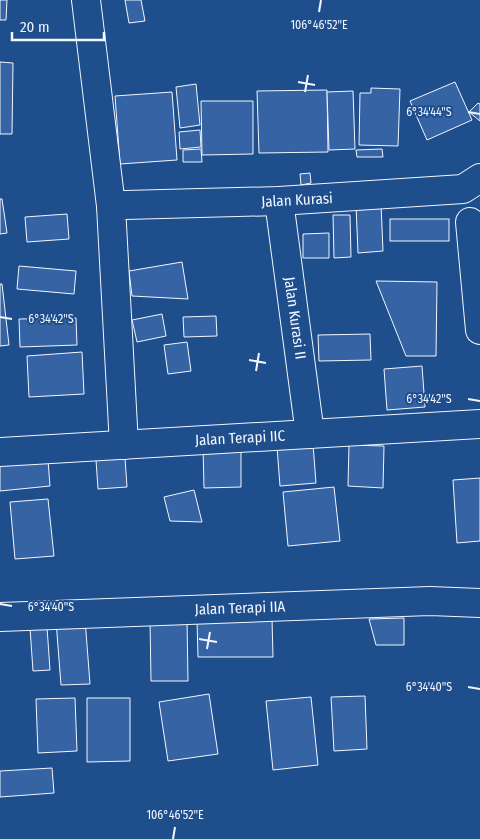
<svg xmlns="http://www.w3.org/2000/svg" width="480" height="839" font-family="'Fira Sans Condensed',sans-serif">
<style>
.building{fill:#3563a3;stroke:#f2f6ff}
.lines{fill:none;stroke-linecap:round;stroke-linejoin:round}
.minor-casing{stroke:#f2f6ff;stroke-width:30}
.minor{stroke:#1f4e8c;stroke-width:28}
.ticks{fill:none;stroke:#f2f6ff;stroke-width:2}
.labels{text-anchor:middle;stroke-width:4;stroke-linejoin:round;paint-order:stroke}
.street-label{font-size:15px;fill:#f2f6ff;stroke:#1f4e8c}
.ticks-label{font-size:12px;text-anchor:middle;fill:#f2f6ff;stroke:#1f4e8c;stroke-width:4;stroke-linejoin:round;paint-order:stroke}
</style>
<rect width="100%" height="100%" fill="#1f4e8c"/>
<g class="building">
<polygon points="0,0 7,0 6,20 0,20"/>
<polygon points="125,0 141,0 145,21 129,23"/>
<polygon points="0,62 13,63 12,134 0,134"/>
<polygon points="455,82 472,120 427,140 410,101"/>
<polygon points="196,84 200,125 180,128 176,87"/>
<polygon points="371,88 400,89 398,146 359,145 360,93 371,93"/>
<polygon points="327,90 328,152 259,153 257,91"/>
<polygon points="353,91 355,149 329,150 327,92"/>
<polygon points="172,92 177,160 120,164 115,96"/>
<polygon points="201,101 253,101 253,154 202,155"/>
<polygon points="478,103 480,104 480,121 469,112"/>
<polygon points="200,130 201,147 180,149 179,132"/>
<polygon points="201,149 202,162 183,162 183,150"/>
<polygon points="382,149 383,157 357,157 356,150"/>
<polygon points="310,173 311,183 301,185 300,174"/>
<polygon points="0,199 2,199 7,233 0,234"/>
<polygon points="381,204 383,251 358,253 356,205"/>
<polygon points="67,214 69,239 27,242 25,217"/>
<polygon points="333,215 350,215 351,257 334,258"/>
<rect x="390" y="219" width="59" height="22"/>
<polygon points="329,233 329,258 303,258 303,234"/>
<polygon points="182,262 188,299 132,296 129,271"/>
<polygon points="19,266 76,271 74,294 17,289"/>
<polygon points="376,281 437,282 436,356 406,356"/>
<polygon points="0,284 2,284 9,345 0,346"/>
<polygon points="162,314 166,336 137,342 132,320"/>
<polygon points="216,316 217,336 184,337 183,317"/>
<polygon points="76,318 77,345 20,347 19,319"/>
<polygon points="370,334 371,360 319,361 318,335"/>
<polygon points="187,342 191,371 168,374 164,345"/>
<polygon points="82,352 84,394 29,397 27,356"/>
<polygon points="422,366 425,407 387,410 384,369"/>
<polygon points="313,444 316,483 280,486 277,447"/>
<polygon points="349,445 384,446 383,488 348,486"/>
<polygon points="203,447 241,447 241,487 204,488"/>
<polygon points="125,458 127,487 98,489 96,460"/>
<polygon points="48,460 50,486 0,491 0,465"/>
<polygon points="480,478 480,541 457,543 453,480"/>
<polygon points="334,487 340,541 288,546 283,492"/>
<polygon points="194,490 202,522 170,521 164,497"/>
<polygon points="48,499 54,556 15,559 10,502"/>
<polygon points="404,618 404,645 376,645 369,619"/>
<polygon points="85,619 90,684 61,685 56,621"/>
<polygon points="272,619 273,657 198,657 197,620"/>
<polygon points="187,620 188,681 151,681 150,621"/>
<polygon points="47,627 50,670 33,671 30,628"/>
<polygon points="209,694 218,754 168,761 159,702"/>
<polygon points="365,696 367,749 334,751 331,697"/>
<polygon points="311,697 318,765 273,770 266,701"/>
<polygon points="75,698 77,751 38,753 36,699"/>
<polygon points="87,698 130,698 130,761 87,762"/>
<polygon points="52,768 54,793 0,797 0,771"/>
</g>
<g class="lines">
<g class="minor-casing">
<g id="minor">
<polyline points="86,0 111,206"/>
<polyline points="279,201 310,434"/>
<polyline points="470,222 480,330"/>
<polyline points="124,445 111,206 125,205 279,201 463,189 480,178"/>
<polyline points="0,452 480,424"/>
<polyline points="0,617 430,601 480,603"/>
</g>
</g>
<use href="#minor" class="minor"/>
</g>
<path class="ticks" d="M319 12 321 0M298 82 315 85M305 92 308 75M468 112 480 114M0 317 12 319M249 360 266 363M256 371 259 353M468 399 480 401M0 604 12 606M199 639 217 642M207 649 210 632M468 687 480 689M173 839 175 827"/>
<g class="labels">
<g class="street-label">
<text transform="translate(297 200) rotate(-3)" y="5">Jalan Kurasi</text>
<text transform="translate(295 318) rotate(82)" y="5">Jalan Kurasi II</text>
<text transform="translate(240 438) rotate(-3)" y="5">Jalan Terapi IIC</text>
<text transform="translate(240 608) rotate(-2)" y="5">Jalan Terapi IIA</text>
</g>
</g>
<g class="ticks-label">
<text x="319" y="29">106°46'52"E</text>
<text x="429" y="116">6°34'44"S</text>
<text x="51" y="323">6°34'42"S</text>
<text x="429" y="403">6°34'42"S</text>
<text x="51" y="611">6°34'40"S</text>
<text x="429" y="691">6°34'40"S</text>
<text x="175" y="819">106°46'52"E</text>
</g>
<path d="M12 32v8h92v-8" fill="none" stroke="#f2f6ff" stroke-width="2.5"/>
<text x="20" y="32" font-size="15" fill="#f2f6ff" stroke="#1f4e8c" stroke-width="4" paint-order="stroke">20 m</text>
</svg>
